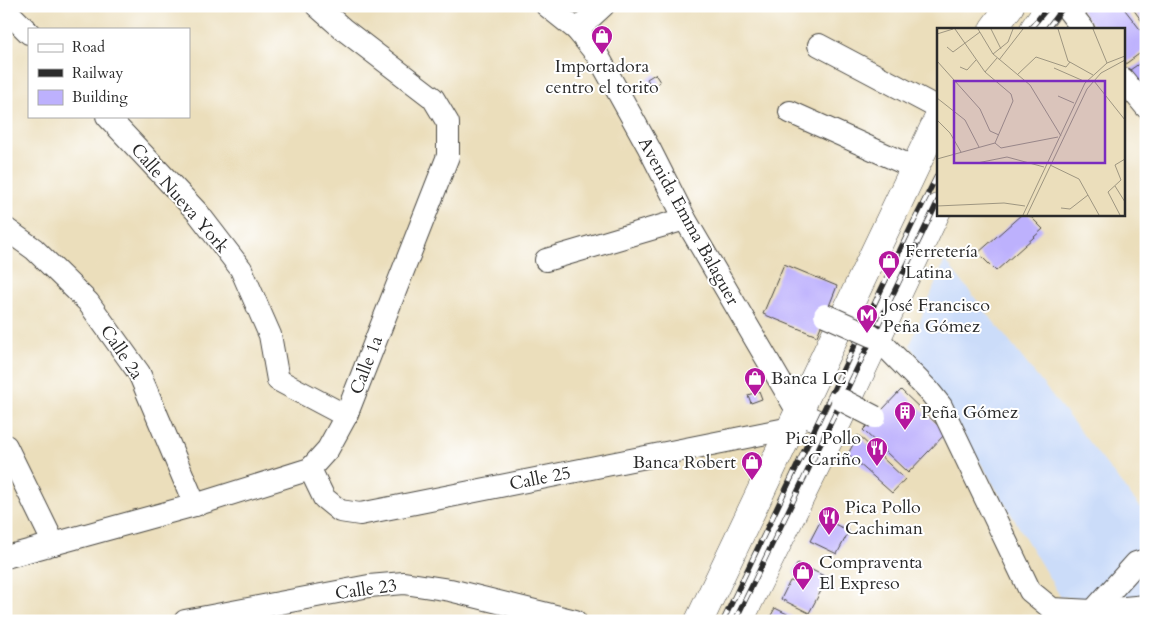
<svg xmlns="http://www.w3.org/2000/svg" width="1152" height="627" font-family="Cardo,serif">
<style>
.built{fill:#cbdcf9}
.building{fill:#bdb1fd}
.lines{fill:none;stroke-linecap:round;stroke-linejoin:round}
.minor-casing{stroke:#484641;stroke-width:24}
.major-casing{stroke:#484641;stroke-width:29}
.minor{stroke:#fff;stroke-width:22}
.major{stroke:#fff;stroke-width:28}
.rail-casing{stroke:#2b2b2b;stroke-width:5.5}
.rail{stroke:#fff;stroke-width:4;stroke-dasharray:11;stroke-linecap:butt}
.minor-bridge-casing{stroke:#484641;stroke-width:24;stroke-linecap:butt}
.minor-bridge{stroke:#fff;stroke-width:22}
.labels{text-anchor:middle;stroke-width:4;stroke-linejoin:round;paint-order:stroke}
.poi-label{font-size:18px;fill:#2b2b2b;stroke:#fff;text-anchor:start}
.street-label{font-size:18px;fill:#2b2b2b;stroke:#fff}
.inset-road{fill:none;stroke:#9e9681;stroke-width:1}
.view{fill:#7b2cbf;fill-opacity:0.15;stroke:#7b2cbf;stroke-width:2.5}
.inset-edge{fill:none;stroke:#2b2b2b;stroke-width:2.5}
</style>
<rect width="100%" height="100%" fill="#fff"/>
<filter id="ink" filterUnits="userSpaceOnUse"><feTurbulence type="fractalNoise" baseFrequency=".02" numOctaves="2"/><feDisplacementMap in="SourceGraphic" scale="10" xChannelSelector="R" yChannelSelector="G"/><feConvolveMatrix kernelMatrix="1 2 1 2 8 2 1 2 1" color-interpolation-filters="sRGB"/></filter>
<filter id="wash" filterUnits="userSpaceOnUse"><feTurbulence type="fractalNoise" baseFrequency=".0096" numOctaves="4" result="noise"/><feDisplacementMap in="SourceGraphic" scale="20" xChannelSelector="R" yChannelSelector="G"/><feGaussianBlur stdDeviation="1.12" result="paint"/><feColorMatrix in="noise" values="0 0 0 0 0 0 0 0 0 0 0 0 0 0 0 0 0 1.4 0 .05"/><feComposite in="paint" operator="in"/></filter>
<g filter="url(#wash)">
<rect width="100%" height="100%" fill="#ebdebb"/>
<polygon class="built" points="945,260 1140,507 1146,506 1146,610 1060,596 910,345"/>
<g id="blocks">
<g class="building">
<polygon points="1078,6 1122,6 1146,37 1146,49 1124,65 1123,29 1096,29"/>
<polygon points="1131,6 1146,6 1146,27"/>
<polygon points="1146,59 1146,91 1130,70"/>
<polygon points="655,74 660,82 652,87 647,79"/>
<polygon points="1022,214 1028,214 1043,229 996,271 978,253"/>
<polygon points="784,264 837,286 817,336 763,314"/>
<polygon points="901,390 946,433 908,473 863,430"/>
<polygon points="759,391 762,399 751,403 748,395"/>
<polygon points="858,435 905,479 892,493 848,454"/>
<polygon points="822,518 849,531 837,554 810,541"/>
<polygon points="798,563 828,578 809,613 781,599 790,581 799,582 793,572"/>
<polygon points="775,608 797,619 797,621 768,621"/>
</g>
</g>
</g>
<g filter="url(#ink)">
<use href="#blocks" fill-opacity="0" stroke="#484641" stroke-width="1"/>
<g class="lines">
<g class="minor-casing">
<g id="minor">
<polyline points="547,6 577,30 598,56 649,148 685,219 798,412 834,429"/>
<polyline points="1065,6 1083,29"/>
<polyline points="6,10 29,33"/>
<polyline points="577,30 603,6"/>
<polyline points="819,45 938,108"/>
<polyline points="1123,79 1146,107"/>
<polyline points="790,112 915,168"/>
<polyline points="107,116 198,213 241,269 270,335 278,380 346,416"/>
<polyline points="6,229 34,249 88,302 139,373 195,505"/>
<polyline points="546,260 685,219"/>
<polyline points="877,338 929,391 941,406 1030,591 1052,609 1093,611 1146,606"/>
<polyline points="6,446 54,544"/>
<polyline points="310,469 324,498 340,511 360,514 791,428"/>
<polyline points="6,557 195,505 310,469 328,449 346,416 448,156 448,123 433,98 343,29 317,6"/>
<polyline points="1093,611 1136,563 1146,560"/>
<polyline points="185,621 369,586 404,583 450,590 575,621"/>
</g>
</g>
<g class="major-casing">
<g id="major">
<polyline points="993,29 1010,6"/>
<polyline points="1034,29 1050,6"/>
<polyline points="699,621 938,119"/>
<polyline points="739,621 834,429 938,208"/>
</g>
</g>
<use href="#minor" class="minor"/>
<use href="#major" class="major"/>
<g class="rail-casing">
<g id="rail">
<polyline points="1030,29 1049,6"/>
<polyline points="1047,29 1064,6"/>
<polyline points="723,621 911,227 938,174"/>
<polyline points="735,621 938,201"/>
</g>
</g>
<use href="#rail" class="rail"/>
<g class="minor-bridge-casing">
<g id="minor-bridge">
<polyline points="825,315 872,336"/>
<polyline points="842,400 875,417"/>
</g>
</g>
<use href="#minor-bridge" class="minor-bridge"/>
</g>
</g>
<defs>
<g id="shop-pin" transform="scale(1.125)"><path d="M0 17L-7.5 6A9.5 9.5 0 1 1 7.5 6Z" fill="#b5179e" stroke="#fff"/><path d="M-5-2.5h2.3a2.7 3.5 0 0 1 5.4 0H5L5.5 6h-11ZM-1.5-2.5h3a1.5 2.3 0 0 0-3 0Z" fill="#fff"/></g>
<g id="metro-pin" transform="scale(1.125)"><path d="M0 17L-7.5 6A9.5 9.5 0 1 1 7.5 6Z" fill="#b5179e" stroke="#fff"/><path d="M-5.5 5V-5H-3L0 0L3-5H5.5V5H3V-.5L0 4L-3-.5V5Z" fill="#fff"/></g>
<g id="building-pin" transform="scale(1.125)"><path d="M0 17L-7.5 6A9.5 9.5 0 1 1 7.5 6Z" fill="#b5179e" stroke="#fff"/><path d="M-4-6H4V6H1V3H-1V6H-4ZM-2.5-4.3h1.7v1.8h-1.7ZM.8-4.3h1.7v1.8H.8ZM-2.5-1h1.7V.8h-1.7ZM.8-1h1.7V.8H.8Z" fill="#fff"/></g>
<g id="restaurant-pin" transform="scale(1.125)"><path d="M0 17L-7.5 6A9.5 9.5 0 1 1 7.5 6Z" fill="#b5179e" stroke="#fff"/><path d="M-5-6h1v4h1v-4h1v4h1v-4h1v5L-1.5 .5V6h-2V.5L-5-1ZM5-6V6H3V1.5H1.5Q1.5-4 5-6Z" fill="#fff"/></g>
</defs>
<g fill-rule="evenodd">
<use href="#shop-pin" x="602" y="36"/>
<use href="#shop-pin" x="889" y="261"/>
<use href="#metro-pin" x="867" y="315"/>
<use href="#shop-pin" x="755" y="378"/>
<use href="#building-pin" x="905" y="412"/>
<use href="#restaurant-pin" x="877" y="448"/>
<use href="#shop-pin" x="752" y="462"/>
<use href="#restaurant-pin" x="829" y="517"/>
<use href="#shop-pin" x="803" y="572"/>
</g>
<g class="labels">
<g class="poi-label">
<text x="602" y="72" text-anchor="middle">Importadora<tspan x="602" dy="21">centro el torito</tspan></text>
<text x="905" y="257">Ferretería<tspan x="905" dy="21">Latina</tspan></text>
<text x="883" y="311">José Francisco<tspan x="883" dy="21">Peña Gómez</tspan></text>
<text x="771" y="384">Banca LC</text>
<text x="921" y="418">Peña Gómez</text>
<text x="861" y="444" text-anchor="end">Pica Pollo<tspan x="861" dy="21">Cariño</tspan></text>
<text x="736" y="468" text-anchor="end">Banca Robert</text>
<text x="845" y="513">Pica Pollo<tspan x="845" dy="21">Cachiman</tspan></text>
<text x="819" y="568">Compraventa<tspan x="819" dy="21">El Expreso</tspan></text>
</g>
<g class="street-label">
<text transform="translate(180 198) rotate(49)" y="6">Calle Nueva York</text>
<text transform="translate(689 221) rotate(61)" y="6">Avenida Emma Balaguer</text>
<text transform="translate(122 352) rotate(56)" y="6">Calle 2a</text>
<text transform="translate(366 365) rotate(-69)" y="6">Calle 1a</text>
<text transform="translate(540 478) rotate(-11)" y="6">Calle 25</text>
<text transform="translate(366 589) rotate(-8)" y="6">Calle 23</text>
</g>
</g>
<g transform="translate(937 28)">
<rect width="188" height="188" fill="#ebdebb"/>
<path class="inset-road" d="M41 1 56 26 93 57 124 108M54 1 64 21M121 1 131 33 156 47M156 1 170 35M0 6 16 1M10 19 16 24 43 4M56 26 71 14 76 1M62 32 86 1M0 33 43 81 53 103 62 107M23 39 30 42 39 32M117 40 149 54M48 44 60 30M80 47 99 29 129 39 133 34M157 53 188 92M121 68 137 75M0 70 28 92 42 119M0 92 13 105 24 124M58 115 64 120 121 109M0 131 58 115 76 73 74 66 48 44 18 1M40 135 70 129 107 139M113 137 142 151 162 187M178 158 188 174M0 178 67 175 88 178M124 180 133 181 151 167M86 187 148 55 170 35 188 28M90 187 150 61 164 45 188 32M183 187 171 164 184 152 178 137 188 131"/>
<path class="view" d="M17 53H168V135H17Z"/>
<rect width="188" height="188" class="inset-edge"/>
</g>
<rect width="1152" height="627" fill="none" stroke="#fff" stroke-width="25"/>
<rect x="28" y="28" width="162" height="90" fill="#ffffff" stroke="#aaaaaa"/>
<rect x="38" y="44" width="25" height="8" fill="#ffffff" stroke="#aaaaaa"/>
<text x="72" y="52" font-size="15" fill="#2b2b2b">Road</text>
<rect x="38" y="69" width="25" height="8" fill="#2b2b2b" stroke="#aaaaaa"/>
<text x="72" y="78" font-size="15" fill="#2b2b2b">Railway</text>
<rect x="38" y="90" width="25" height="15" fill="#bdb1fd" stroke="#aaaaaa"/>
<text x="72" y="102" font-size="15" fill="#2b2b2b">Building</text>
</svg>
